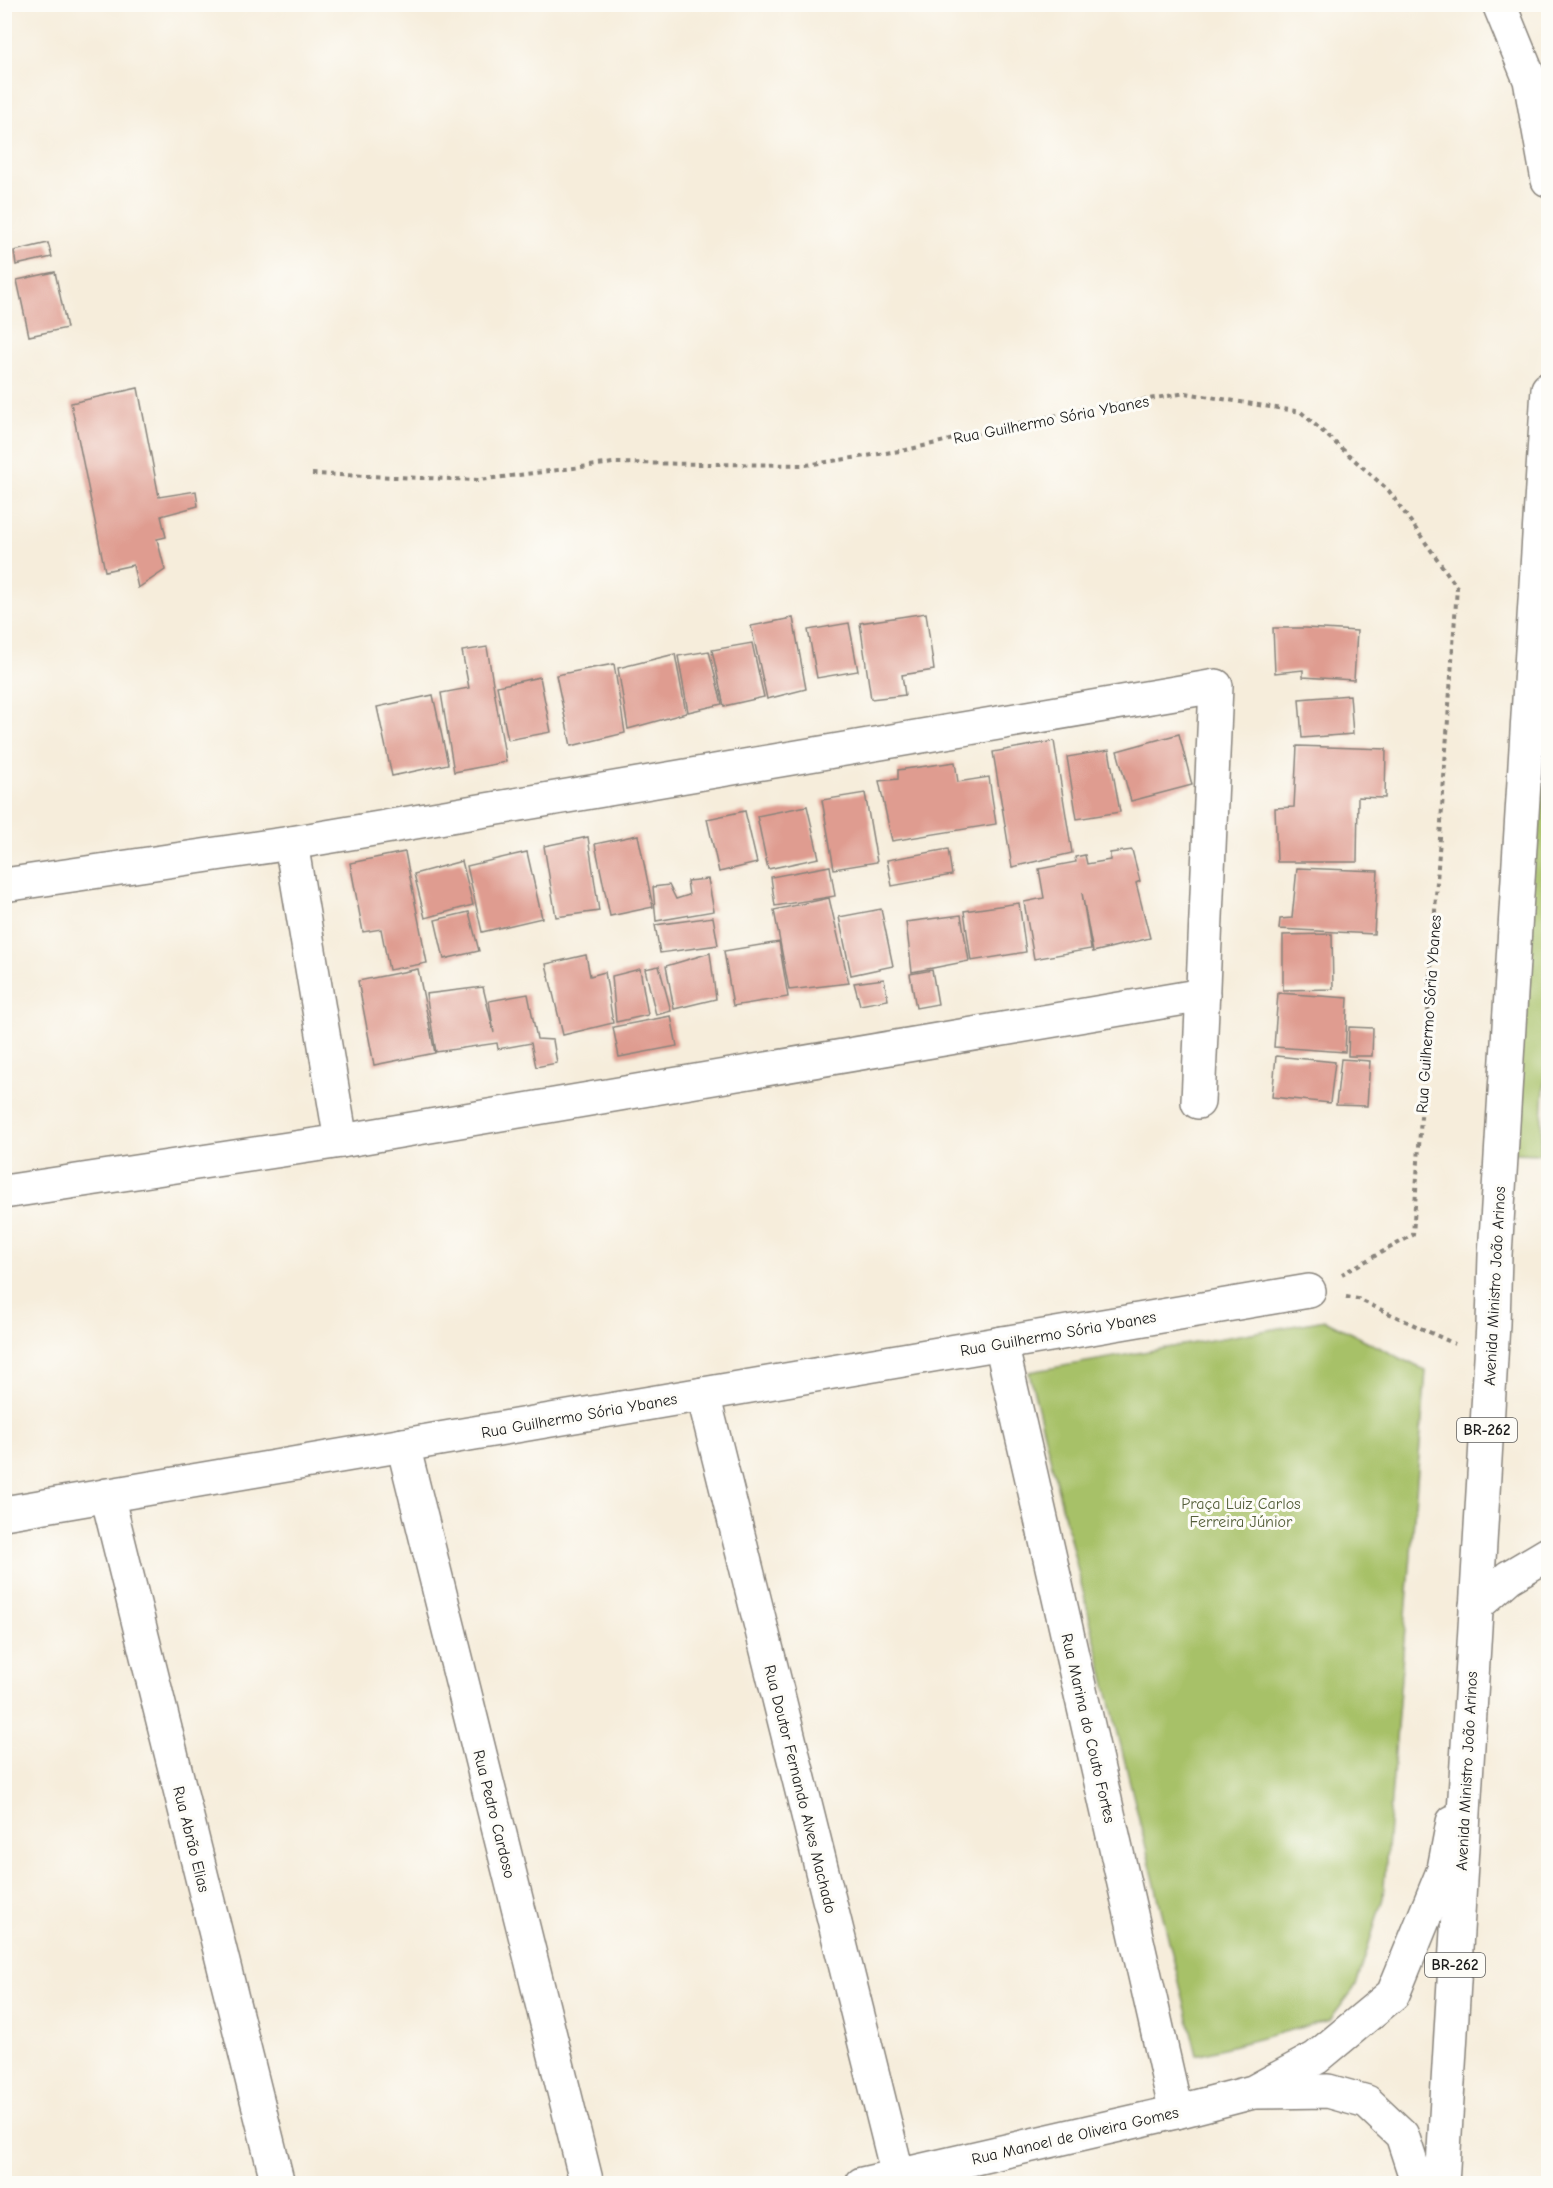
<svg xmlns="http://www.w3.org/2000/svg" width="1553" height="2188" font-family="'Comic Neue',sans-serif">
<style>
.green{fill:#a7c167;stroke:#626e42;stroke-width:1.5}
.building{fill:#df9c90}
.lines{fill:none;stroke-linecap:round;stroke-linejoin:round}
.minor-casing{stroke:#89847c;stroke-width:36}
.highway-casing{stroke:#89847c;stroke-width:36}
.path{stroke:#89847c;stroke-width:4;stroke-dasharray:4.5 4.5;stroke-linecap:butt}
.minor{stroke:#fff;stroke-width:33}
.highway{stroke:#fff;stroke-width:33}
.labels{text-anchor:middle;stroke-width:6;stroke-linejoin:round;paint-order:stroke}
.shield{fill:#fdfcf7;stroke:#605f5e;stroke-width:1.5}
.shield-label{font-size:15px;font-weight:bold;fill:#1c1c1c}
.street-label{font-size:16px;fill:#1c1c1c;stroke:#fdfcf7}
.park-label{font-size:16px;fill:#545e3a;stroke:#fdfcf7}
</style>
<rect width="100%" height="100%" fill="#fdfcf7"/>
<filter id="ink" filterUnits="userSpaceOnUse"><feTurbulence type="fractalNoise" baseFrequency=".0167" numOctaves="2"/><feDisplacementMap in="SourceGraphic" scale="12" xChannelSelector="R" yChannelSelector="G"/><feConvolveMatrix kernelMatrix="1 2 1 2 8 2 1 2 1" color-interpolation-filters="sRGB"/></filter>
<filter id="wash" filterUnits="userSpaceOnUse"><feTurbulence type="fractalNoise" baseFrequency=".008" numOctaves="4" result="noise"/><feDisplacementMap in="SourceGraphic" scale="24" xChannelSelector="R" yChannelSelector="G"/><feGaussianBlur stdDeviation="1.35" result="paint"/><feColorMatrix in="noise" values="0 0 0 0 0 0 0 0 0 0 0 0 0 0 0 0 0 1.4 0 .05"/><feComposite in="paint" operator="in"/></filter>
<g filter="url(#wash)">
<rect width="100%" height="100%" fill="#f6eddb"/>
<g class="green">
<polygon points="1548,616 1548,1023 1540,1154 1513,1153"/>
<polygon points="1325,1320 1426,1371 1383,1898 1356,1986 1330,2020 1197,2055 1029,1372"/>
</g>
<g id="blocks">
<g class="building">
<polygon points="48,243 52,257 16,265 14,251"/>
<polygon points="55,272 67,328 29,336 17,280"/>
<polygon points="138,388 159,497 196,491 198,506 161,516 166,537 157,539 165,570 138,588 133,565 105,571 71,403"/>
<polygon points="926,613 934,670 902,675 905,695 871,699 860,623"/>
<polygon points="793,618 806,689 767,699 751,626"/>
<polygon points="849,623 858,671 817,678 808,630"/>
<polygon points="1273,628 1305,628 1357,631 1354,680 1303,677 1303,670 1275,673"/>
<polygon points="752,643 764,697 724,706 712,650"/>
<polygon points="487,647 506,762 454,772 441,693 469,688 462,651"/>
<polygon points="709,651 722,704 688,712 678,656"/>
<polygon points="675,654 686,713 628,729 618,668"/>
<polygon points="614,664 625,733 571,746 556,675"/>
<polygon points="540,677 551,732 508,740 497,686"/>
<polygon points="433,695 448,764 392,776 377,707"/>
<polygon points="1350,695 1353,734 1302,738 1299,699"/>
<polygon points="1179,734 1192,785 1131,801 1117,751"/>
<polygon points="1054,741 1072,853 1012,867 993,752"/>
<polygon points="1297,746 1386,749 1385,798 1358,797 1357,862 1277,862 1275,808 1294,807"/>
<polygon points="1109,750 1120,812 1077,819 1067,757"/>
<polygon points="955,762 958,782 989,777 996,824 892,841 879,781 898,779 898,770"/>
<polygon points="865,793 877,862 834,869 822,800"/>
<polygon points="807,806 819,858 768,869 757,816"/>
<polygon points="745,811 757,863 719,872 707,819"/>
<polygon points="638,835 653,907 610,916 595,844"/>
<polygon points="588,837 599,911 556,917 544,846"/>
<polygon points="948,849 952,875 892,886 887,860"/>
<polygon points="1132,850 1140,881 1136,883 1150,938 1093,952 1082,893 1091,949 1034,959 1024,902 1044,898 1039,869 1076,862 1075,857 1085,855 1087,864 1110,860 1110,853"/>
<polygon points="405,852 427,963 389,970 381,929 363,932 350,863"/>
<polygon points="527,852 542,918 482,932 467,866"/>
<polygon points="462,861 473,905 425,918 414,874"/>
<polygon points="830,866 835,896 775,906 771,877"/>
<polygon points="1297,868 1378,871 1374,934 1279,929 1280,919 1292,918"/>
<polygon points="708,879 714,911 656,921 653,887 669,885 676,899 689,895 687,881"/>
<polygon points="829,898 849,983 789,990 774,910"/>
<polygon points="1019,903 1026,952 971,961 964,911"/>
<polygon points="881,909 893,966 851,975 839,917"/>
<polygon points="469,912 479,951 444,959 435,920"/>
<polygon points="961,915 969,961 912,972 906,922"/>
<polygon points="713,917 718,945 660,953 655,925"/>
<polygon points="1332,934 1333,989 1283,990 1283,935"/>
<polygon points="779,942 788,997 733,1006 724,951"/>
<polygon points="710,953 716,999 674,1009 666,966"/>
<polygon points="586,955 590,976 605,972 613,1023 563,1035 546,964"/>
<polygon points="659,966 671,1011 656,1015 645,969"/>
<polygon points="418,969 435,1053 374,1065 358,981"/>
<polygon points="640,969 648,1015 616,1022 612,976"/>
<polygon points="932,970 938,1004 916,1008 910,974"/>
<polygon points="884,979 888,1000 860,1005 854,983"/>
<polygon points="483,987 494,1033 489,1001 528,994 537,1039 553,1040 557,1063 536,1067 531,1043 498,1049 497,1043 436,1052 426,994"/>
<polygon points="1278,993 1348,998 1345,1052 1274,1047"/>
<polygon points="671,1016 677,1046 619,1057 613,1027"/>
<polygon points="1349,1027 1373,1028 1372,1056 1348,1056"/>
<polygon points="1276,1056 1335,1062 1330,1103 1272,1097"/>
<polygon points="1341,1059 1370,1061 1367,1106 1336,1105"/>
</g>
</g>
</g>
<g filter="url(#ink)">
<use href="#blocks" fill-opacity="0" stroke="#89847c" stroke-width="1.5"/>
<g class="lines">
<g class="minor-casing">
<g id="minor">
<polyline points="291,843 341,1141"/>
<polyline points="4,885 291,843 1216,686 1198,1102"/>
<polyline points="4,1192 341,1141 1203,995"/>
<polyline points="1001,1343 1176,2112"/>
<polyline points="703,1394 900,2184"/>
<polyline points="403,1445 587,2184"/>
<polyline points="107,1495 278,2184"/>
<polyline points="4,1513 1309,1291"/>
<polyline points="1257,2092 1328,2091 1367,2102 1402,2135 1418,2184"/>
<polyline points="862,2184 1176,2112 1253,2092 1316,2058 1393,1994 1444,1869 1453,1822"/>
</g>
</g>
<g class="highway-casing">
<g id="highway">
<polyline points="1499,4 1530,80 1548,180"/>
<polyline points="1476,1606 1509,1577 1548,1554"/>
<polyline points="1442,2184 1493,1324 1495,1255 1548,389"/>
</g>
</g>
<g class="path">
<polyline points="312,474 479,480 613,463 806,465 906,450 1075,411 1186,393 1301,412 1389,491 1457,587 1413,1235 1342,1274"/>
<polyline points="1346,1297 1358,1299 1455,1344"/>
</g>
<use href="#minor" class="minor"/>
<use href="#highway" class="highway"/>
</g>
</g>
<g class="labels">
<g class="shield">
<rect x="1457" y="1418" width="60" height="24" rx="4.5"/>
<rect x="1425" y="1953" width="60" height="24" rx="4.5"/>
</g>
<g class="shield-label">
<text x="1487" y="1435">BR-262</text>
<text x="1455" y="1970">BR-262</text>
</g>
<g class="street-label">
<text transform="translate(1051 419) rotate(-11)" y="6">Rua Guilhermo Sória Ybanes</text>
<text transform="translate(1428 1014) rotate(-86)" y="6">Rua Guilhermo Sória Ybanes</text>
<text transform="translate(1494 1286) rotate(-87)" y="6">Avenida Ministro João Arinos</text>
<text transform="translate(1058 1333) rotate(-10)" y="6">Rua Guilhermo Sória Ybanes</text>
<text transform="translate(579 1415) rotate(-10)" y="6">Rua Guilhermo Sória Ybanes</text>
<text transform="translate(1089 1728) rotate(77)" y="6">Rua Marina do Couto Fortes</text>
<text transform="translate(1466 1771) rotate(-87)" y="6">Avenida Ministro João Arinos</text>
<text transform="translate(801 1789) rotate(76)" y="6">Rua Doutor Fernando Alves Machado</text>
<text transform="translate(495 1814) rotate(76)" y="6">Rua Pedro Cardoso</text>
<text transform="translate(192 1839) rotate(76)" y="6">Rua Abrão Elias</text>
<text transform="translate(1075 2135) rotate(-13)" y="6">Rua Manoel de Oliveira Gomes</text>
</g>
<g class="park-label">
<text x="1241" y="1509">Praça Luiz Carlos<tspan x="1241" dy="18">Ferreira Júnior</tspan></text>
</g>
</g>
<rect width="1553" height="2188" fill="none" stroke="#fdfcf7" stroke-width="24"/>
</svg>
